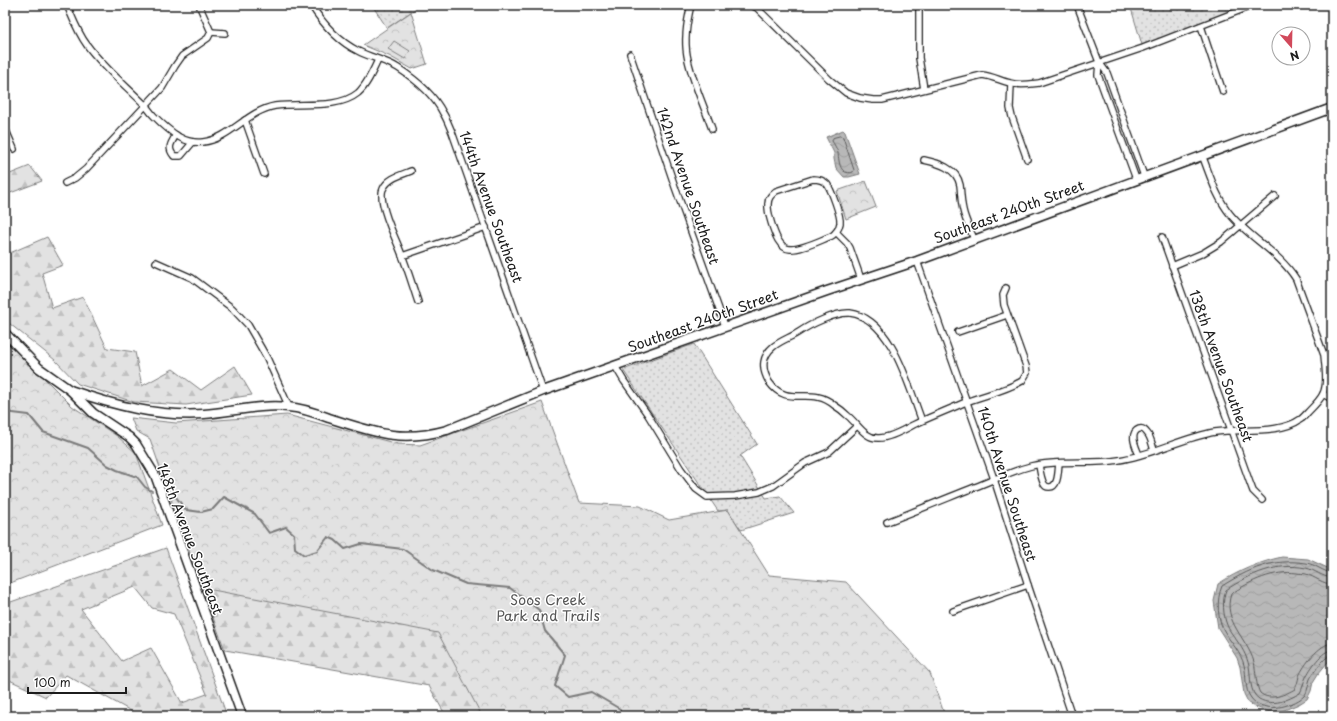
<svg xmlns="http://www.w3.org/2000/svg" width="1337" height="721" font-family="'Playpen Sans',sans-serif">
<style>
.grass{fill:url(#grass-dots);stroke:#7f7f7f}
.forest{fill:url(#forest-firs);stroke:#7f7f7f;fill-rule:evenodd}
.park{fill:url(#park-crowns);stroke:#7f7f7f}
.pitch{fill:#e2e2e2;stroke:#7f7f7f}
.water{fill:url(#water-waves);stroke:#7a7a7a}
.lines{fill:none;stroke-linecap:round;stroke-linejoin:round}
.shore{stroke:#5a5a5a;stroke-width:1}
.stream{stroke:#7a7a7a;stroke-width:2}
.street-casing{stroke:#1c1c1c;stroke-width:8}
.secondary-casing{stroke:#1c1c1c;stroke-width:11}
.street{stroke:#fff;stroke-width:5.5}
.secondary{stroke:#fff;stroke-width:8}
.labels{text-anchor:middle;stroke-width:3;stroke-linejoin:round;paint-order:stroke}
.street-label{font-size:14px;fill:#1c1c1c;stroke:#fff}
.park-label{font-size:14px;fill:#575757;stroke:#fff}
</style>
<defs>
<pattern id="grass-dots" width="8" height="8" patternUnits="userSpaceOnUse"><rect width="8" height="8" fill="#e2e2e2"/><path d="M2 2h.1M6 6h.1" fill="none" stroke="#c1c1c1" stroke-width="1.8" stroke-linecap="round"/></pattern>
<pattern id="forest-firs" width="22" height="20" patternUnits="userSpaceOnUse"><rect width="22" height="20" fill="#e2e2e2"/><path d="M5 1l3.5 6h-7zM16 11l3.5 6h-7z" fill="#c1c1c1"/></pattern>
<pattern id="park-crowns" width="20" height="18" patternUnits="userSpaceOnUse"><rect width="20" height="18" fill="#e2e2e2"/><path d="M2 6a3 3 0 1 1 6 0M12 15a3 3 0 1 1 6 0" fill="none" stroke="#c1c1c1"/></pattern>
<pattern id="water-waves" width="16" height="10" patternUnits="userSpaceOnUse"><rect width="16" height="10" fill="#b8b8b8"/><path d="M0 5q4-4 8 0t8 0" fill="none" stroke="#9e9e9e"/></pattern>
</defs>
<rect width="100%" height="100%" fill="#fff"/>
<filter id="ink" filterUnits="userSpaceOnUse"><feTurbulence type="fractalNoise" baseFrequency=".025" numOctaves="2"/><feDisplacementMap in="SourceGraphic" scale="8" xChannelSelector="R" yChannelSelector="G"/><feConvolveMatrix kernelMatrix="1 2 1 2 8 2 1 2 1" color-interpolation-filters="sRGB"/></filter>
<g filter="url(#ink)">
<g class="grass">
<polygon points="372,5 417,5 415,9 387,28"/>
<polygon points="1130,5 1234,5 1234,13 1143,48"/>
<polygon points="694,344 757,444 740,456 766,498 780,496 794,513 741,530 728,510 718,511 623,370"/>
</g>
<g class="forest">
<polygon points="30,166 42,181 5,195 5,176"/>
<polygon points="47,237 63,265 42,273 52,308 83,297 107,348 135,352 142,386 173,369 201,390 235,366 252,395 186,405 134,402 78,384 55,360 10,324 5,318 5,242 10,253"/>
<path d="M166 548 227 716H140L66 675 46 697 5 678V604ZM135 587 152 608 174 614 207 694 182 703 151 648 122 661 81 609Z"/>
<polygon points="291,583 386,600 498,654 557,716 446,716 429,686 225,650 202,588"/>
</g>
<g class="park">
<polygon points="411,12 427,64 412,69 389,56 363,45"/>
<polygon points="866,181 876,207 846,219 837,191"/>
<polygon points="5,339 72,406 117,436 136,453 162,525 5,585"/>
<polygon points="542,402 579,503 640,506 669,520 728,510 769,575 846,582 930,673 945,716 482,716 438,633 202,588 150,439 136,431 131,418 176,423 287,415 398,444 420,445"/>
</g>
<polygon class="pitch" points="394,41 410,51 405,59 388,49"/>
<g class="water">
<polygon points="843,130 845,132 860,174 849,177 844,177 836,168 834,159 834,153 826,137"/>
<path d="M1282 557 1308 559 1332 570V657L1318 674 1313 682 1311 691 1307 699 1299 704 1282 711 1273 713 1255 707 1248 702 1244 694 1240 667 1237 658 1218 628 1214 601 1218 584C1238 571 1259 562 1282 557Z"/>
</g>
<g class="lines">
<g class="shore">
<path d="M840 136 843 137 854 170 853 172C840 176 839 162 838 153 837 149 834 144 832 141L833 138Z"/>
<path d="M1332 573C1323 572 1315 564 1306 563 1273 558 1249 569 1222 586 1216 600 1217 621 1226 634 1232 644 1241 653 1244 665 1247 676 1244 689 1251 698 1256 706 1270 709 1279 707 1286 706 1298 702 1304 696 1308 692 1308 684 1310 679 1313 673 1325 655 1332 655"/>
<path d="M1332 578C1322 577 1315 570 1306 568 1277 562 1250 574 1226 590 1222 600 1223 615 1227 625 1229 630 1232 634 1235 638 1241 646 1247 656 1249 666 1251 676 1249 693 1259 699 1273 707 1288 700 1300 693 1303 688 1303 683 1306 677 1310 669 1322 650 1332 650"/>
<path d="M1332 584C1323 584 1315 577 1306 574 1303 573 1300 574 1297 573 1274 570 1250 581 1231 594 1222 621 1247 638 1254 662 1256 670 1256 687 1260 693 1270 702 1286 694 1295 689 1297 685 1298 681 1299 676 1304 665 1319 644 1332 643"/>
</g>
<g class="stream">
<polyline points="5,412 29,415 43,432 88,448 107,465 117,470 137,477 145,487 152,491"/>
<polyline points="170,493 176,497 186,510 201,512 213,509 224,497 255,514 269,533 286,527 294,534 295,548 304,555 317,551 328,537 335,540 345,549 361,544 403,549 433,570 466,584 510,588 539,610 545,631 565,655 555,686 568,697 591,692 620,709 620,716"/>
</g>
<g class="street-casing">
<g id="street">
<path d="M67 5C73 19 78 33 87 45 103 67 125 85 144 104 148 108 150 112 154 116 161 123 171 132 179 137 186 141 195 143 203 142 230 139 247 111 275 106 300 102 337 110 358 93 367 85 373 71 378 60"/>
<polyline points="199,5 211,32"/>
<path d="M311 5C323 24 338 41 358 51 371 58 386 60 398 68 415 79 434 95 443 113 447 119 449 126 452 132L543 391"/>
<path d="M691 5C687 21 684 38 687 55 691 78 704 106 712 129"/>
<path d="M751 5 757 8 829 79 846 93 860 98 873 100H882L982 75C992 76 1001 81 1010 83 1020 86 1030 84 1039 83L1143 48 1254 5"/>
<polyline points="919,5 919,58 924,89"/>
<polyline points="1077,5 1099,62 1107,73 1144,176"/>
<polyline points="1201,26 1223,92"/>
<polyline points="211,32 225,33"/>
<polyline points="630,54 675,187 725,326"/>
<polyline points="1099,62 1098,75 1136,179"/>
<polyline points="1011,84 1010,108 1012,117 1027,159"/>
<polyline points="245,120 264,174"/>
<polyline points="5,128 14,149"/>
<path d="M176 135C171 143 167 148 174 156H181L193 142"/>
<path d="M924 160C938 163 957 168 960 185 961 193 961 202 963 210 965 220 970 229 974 239"/>
<path d="M411 171C401 175 388 178 383 189 381 193 382 199 383 204 386 220 394 235 400 250 407 267 412 284 418 302"/>
<path d="M813 179C818 179 823 180 827 184 831 189 841 216 840 223 839 229 835 235 829 237 819 241 801 250 790 249 785 249 781 245 778 240 774 233 767 212 768 204 768 198 771 195 776 191Z"/>
<polyline points="65,183 75,178 86,169 162,88 175,66 182,56 208,38 211,32"/>
<polyline points="836,232 847,243 850,248 861,279"/>
<polyline points="1162,237 1250,483 1253,491 1262,500"/>
<polyline points="402,256 486,227"/>
<polyline points="917,261 994,479 1028,585 1072,716"/>
<polyline points="156,262 192,278 232,308 248,325 267,358 289,407"/>
<polyline points="1172,266 1203,253 1221,242 1275,196"/>
<polyline points="958,332 1007,315"/>
<polyline points="615,366 624,381 648,415 681,469 696,489 707,497 735,496 759,492 773,486 805,463 829,452 857,426"/>
<polyline points="1323,394 1332,399"/>
<path d="M922 421C909 388 892 318 850 313 836 312 811 324 799 332 787 340 767 344 764 362 763 369 766 377 769 382 788 409 811 385 834 405 839 408 844 412 848 416 858 424 865 439 879 438 889 438 904 430 913 425 930 417 948 410 966 402 984 395 1005 391 1022 381L1027 373 1026 366 1004 305 1003 295 1006 288"/>
<path d="M1139 455C1137 449 1128 433 1139 429 1142 428 1145 430 1147 433 1151 437 1152 445 1154 450"/>
<path d="M1039 465C1040 471 1041 479 1044 484 1045 486 1047 487 1049 487 1059 488 1058 469 1059 463"/>
<path d="M887 522C916 511 945 499 975 487 993 480 1012 471 1031 466 1060 459 1090 465 1119 460 1152 455 1182 438 1215 432 1241 428 1279 435 1301 419 1304 417 1307 413 1309 411 1314 406 1320 400 1323 394 1328 383 1325 367 1324 355L1296 279C1279 252 1249 238 1230 214 1216 197 1210 175 1202 155"/>
<polyline points="953,611 1028,585"/>
</g>
</g>
<g class="secondary-casing">
<g id="secondary">
<polyline points="5,333 39,368 70,390 93,413 129,437 136,444 155,475 242,716"/>
<path d="M70 390C113 405 158 417 204 414 232 412 260 404 288 407 302 408 316 413 329 418 374 432 399 443 447 430L543 391 827 291 917 261 1332 108"/>
</g>
</g>
<use href="#street" class="street"/>
<use href="#secondary" class="secondary"/>
</g>
</g>
<g class="labels">
<g class="street-label">
<text transform="translate(688 186) rotate(71)" y="5">142nd Avenue Southeast</text>
<text transform="translate(491 207) rotate(70)" y="5">144th Avenue Southeast</text>
<text transform="translate(1009 212) rotate(-20)" y="5">Southeast 240th Street</text>
<text transform="translate(703 321) rotate(-20)" y="5">Southeast 240th Street</text>
<text transform="translate(1221 366) rotate(70)" y="5">138th Avenue Southeast</text>
<text transform="translate(1007 484) rotate(72)" y="5">140th Avenue Southeast</text>
<text transform="translate(190 539) rotate(69)" y="5">148th Avenue Southeast</text>
</g>
<g class="park-label">
<text x="548" y="605">Soos Creek<tspan x="548" dy="16">Park and Trails</tspan></text>
</g>
</g>
<rect width="1337" height="721" fill="none" stroke="#fff" stroke-width="20"/>
<rect x="10" y="10" width="1317" height="701" fill="none" stroke="#1c1c1c" stroke-width="1.5" filter="url(#ink)"/>
<g transform="translate(1291 46) rotate(160)"><circle r="19" fill="#ffffff" stroke="#a4a4a4"/>
<path d="M0-3L7 15L0 10L-7 15Z" fill="#d1495b"/>
<text y="-6" font-size="11" font-weight="bold" text-anchor="middle" fill="#1c1c1c">N</text>
</g>
<path d="M28 687v6h98v-6" fill="none" stroke="#1c1c1c" stroke-width="2"/>
<text x="34" y="687" font-size="12" fill="#1c1c1c" stroke="#ffffff" stroke-width="3" paint-order="stroke">100 m</text>
</svg>
